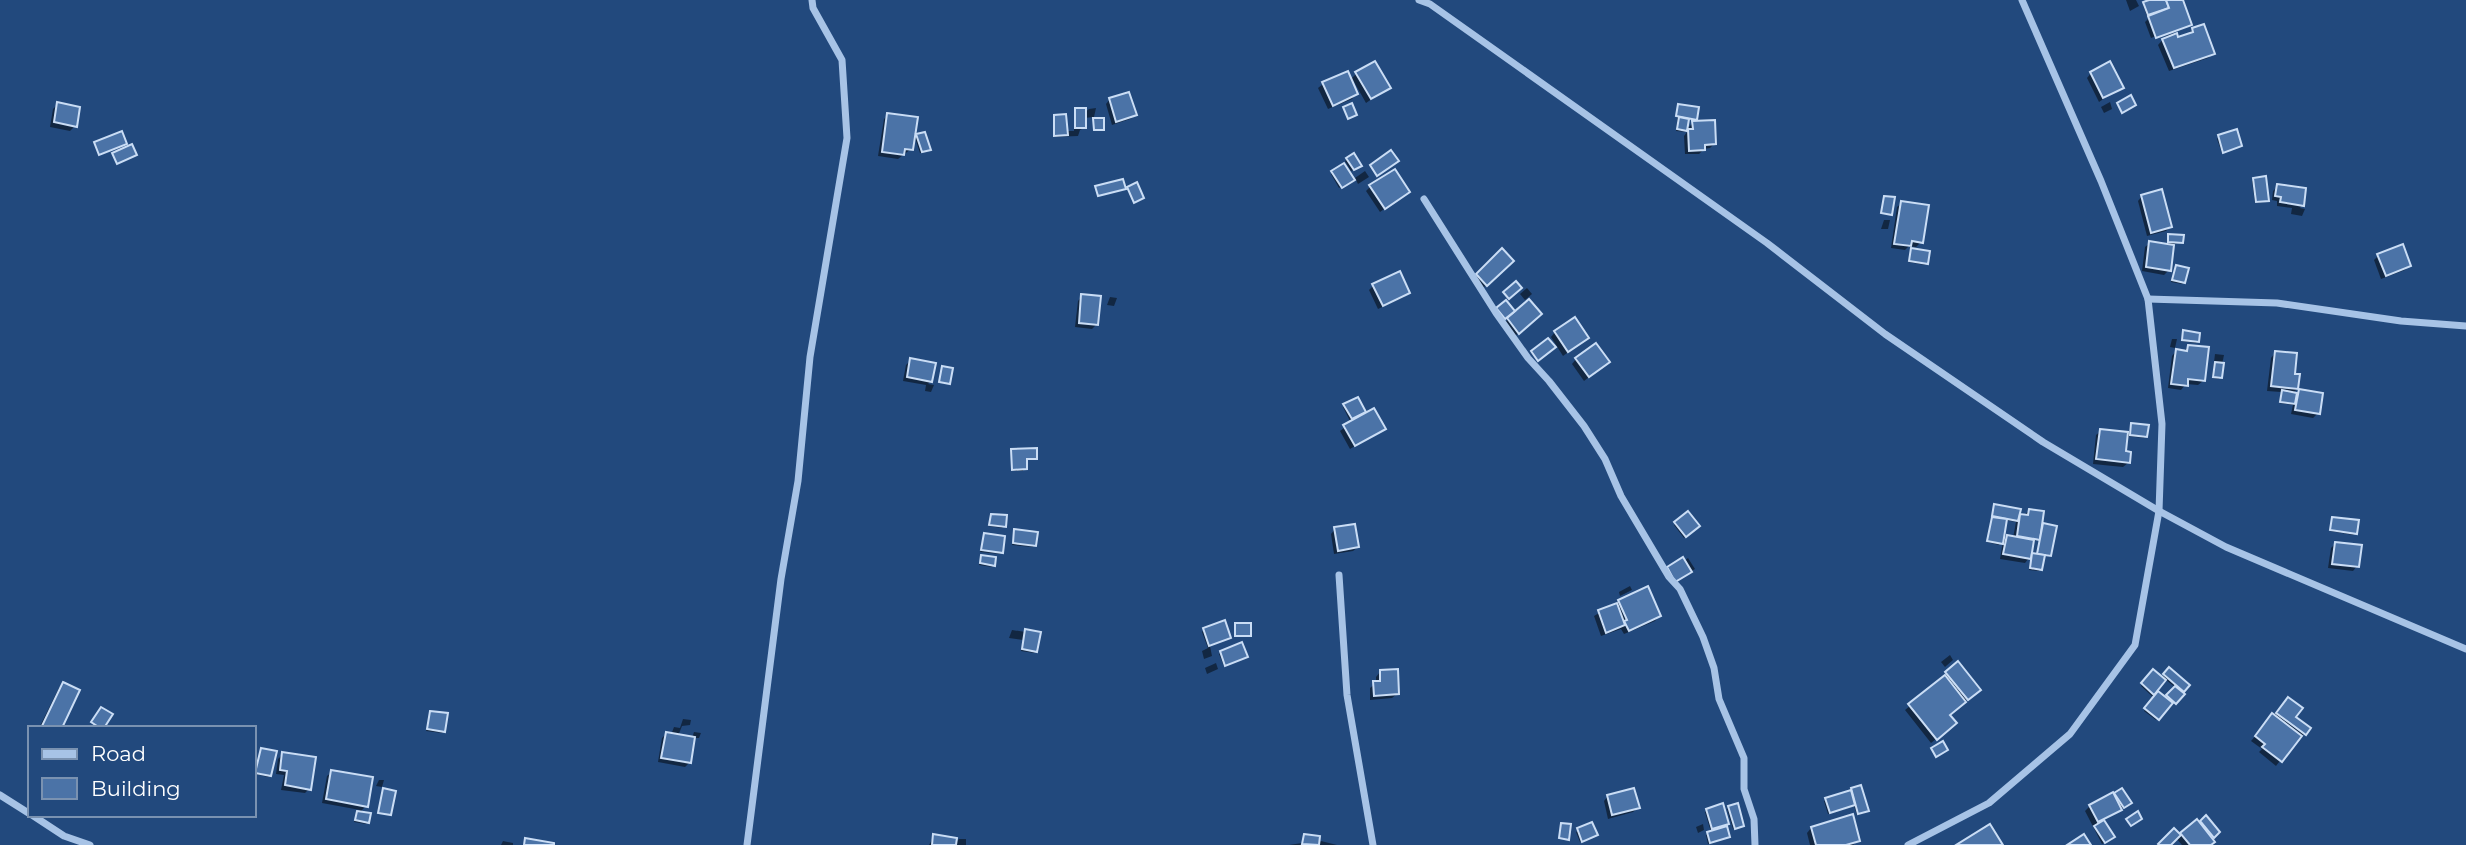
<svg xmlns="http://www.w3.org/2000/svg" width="2466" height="845" font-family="Montserrat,sans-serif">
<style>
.shadow{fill:#0007;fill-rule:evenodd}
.building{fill:#4b73a7;stroke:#caddf5;stroke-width:2}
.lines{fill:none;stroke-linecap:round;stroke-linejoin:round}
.street{stroke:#a7c3e6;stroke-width:7}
</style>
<rect width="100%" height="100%" fill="#22497d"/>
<g class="shadow">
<polygon points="2126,0 2136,0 2139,6 2130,11"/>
<polygon points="2153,0 2181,0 2190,24 2187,27 2187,25 2151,38 2145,22 2154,13 2147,16 2143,5"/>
<polygon points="2193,30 2213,54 2208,58 2169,71 2158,45 2166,36 2175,33 2177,40"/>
<polygon points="2091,73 2121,87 2099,102 2087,78"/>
<polygon points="1356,74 1388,88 1366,103 1353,80 1351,81 1356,94 1352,99 1328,109 1318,88 1323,84 1350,80"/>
<polygon points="1110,99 1135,115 1130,119 1112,125 1106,104"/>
<polygon points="2110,102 2112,109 2104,113 2101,107"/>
<polygon points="58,104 75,126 70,131 50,127 53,109"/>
<polygon points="1679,106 1696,119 1687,120 1685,131 1693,123 1714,144 1710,148 1704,149 1699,154 1685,154 1684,136 1687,132 1676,131"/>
<polygon points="1096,108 1094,117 1084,118 1084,128 1080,130 1078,136 1053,137 1054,117 1066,131 1074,131 1074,112 1075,110 1084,113 1089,109"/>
<polygon points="888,115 911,149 898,159 878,156 884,119"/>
<polygon points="917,136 929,149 927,151 920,153 915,138"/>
<polygon points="2219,137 2240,146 2222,153 2217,139"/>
<polygon points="1353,155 1358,167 1351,171 1345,161"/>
<polygon points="1365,171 1369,177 1358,184 1355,178"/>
<polygon points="1332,172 1351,181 1339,188 1331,174"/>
<polygon points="2254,180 2267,200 2265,202 2255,203 2252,181"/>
<polygon points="1371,186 1403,196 1380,212 1366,191"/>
<polygon points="2278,186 2302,205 2300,208 2305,209 2302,216 2291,214 2292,208 2277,206 2277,201 2272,200 2273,191"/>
<polygon points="2142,196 2170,227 2166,231 2147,236 2138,201"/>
<polygon points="1902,203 1921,242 1916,247 1909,246 1905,250 1891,248 1897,207"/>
<polygon points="1884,220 1890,220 1888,229 1881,229"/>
<polygon points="2168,236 2182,242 2173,244 2169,270 2164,275 2142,271 2145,247 2150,243 2167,245"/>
<polygon points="1911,250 1927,263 1925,265 1908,262"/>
<polygon points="1502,251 1511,261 1482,289 1473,279"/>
<polygon points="2378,256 2409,265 2405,270 2381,279 2374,260"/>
<polygon points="2176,266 2184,282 2182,284 2171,282"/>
<polygon points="1373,286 1408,292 1404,297 1378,309 1369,290"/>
<polygon points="1527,288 1532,294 1525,300 1520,294"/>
<polygon points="1082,296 1097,324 1092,329 1075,327 1078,301"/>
<polygon points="1110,297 1117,298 1114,306 1107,305"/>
<polygon points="1529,301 1535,318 1514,337 1503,324"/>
<polygon points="1555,332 1587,338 1563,356 1551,337"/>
<polygon points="2183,332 2197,342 2196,343 2181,341"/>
<polygon points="2172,339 2177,339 2175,348 2170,347"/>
<polygon points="2188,347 2203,381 2198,385 2186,384 2181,390 2168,388 2172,356 2176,351 2183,352"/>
<polygon points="2275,353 2293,375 2297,389 2292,394 2296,394 2299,391 2318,413 2313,418 2291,414 2293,405 2279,403 2281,392 2267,391 2271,358"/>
<polygon points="2215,354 2224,355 2219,379 2212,378"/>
<polygon points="1576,359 1603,366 1584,381 1572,364"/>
<polygon points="911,360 931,381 928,384 934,385 931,392 925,391 926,385 903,381 906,365"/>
<polygon points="1344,406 1364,411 1357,418 1383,429 1350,449 1340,431 1351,423 1343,407"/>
<polygon points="2132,425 2145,436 2144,438 2126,436 2124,453 2128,463 2123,467 2093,464 2096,435 2101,431 2129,434"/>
<polygon points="1011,451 1036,458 1025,460 1023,471 1011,471"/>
<polygon points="1995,506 2017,520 2029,511 2039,529 2044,525 2050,555 2043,556 2039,571 2029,570 2031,557 2037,556 2040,537 2032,543 2029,558 2025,563 2000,559 2003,541 2007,537 2013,538 2016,522 2005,520 1999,545 1987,542"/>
<polygon points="1688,513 1698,526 1684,538 1674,525"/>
<polygon points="991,515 1004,526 1002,528 988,526"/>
<polygon points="2333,519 2355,533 2353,535 2330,531"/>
<polygon points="1335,529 1358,547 1353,551 1334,554 1331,534"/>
<polygon points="1015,531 1034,545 1033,547 1012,545"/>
<polygon points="984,535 1001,552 1000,554 980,552"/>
<polygon points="2335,544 2357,566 2353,571 2328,568 2331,548"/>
<polygon points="981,557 993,565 992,567 979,565"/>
<polygon points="1688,558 1695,569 1673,582 1684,561"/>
<polygon points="1630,586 1632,590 1620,596 1619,592"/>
<polygon points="1619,601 1659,616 1655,621 1624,634 1621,629 1601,636 1594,616"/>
<polygon points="1236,625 1249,635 1234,637"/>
<polygon points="1012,630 1039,634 1036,651 1034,653 1021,651 1023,640 1009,638"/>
<polygon points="1204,630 1229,638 1210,646 1212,656 1204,659 1202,651 1208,648 1202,632"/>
<polygon points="1221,652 1245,658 1224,666 1219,654"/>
<polygon points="1950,655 1953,660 1945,667 1941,662"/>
<polygon points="1216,663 1218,669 1207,674 1205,668"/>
<path d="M2169 669 2188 686 2156 720 2144 711 2154 698 2141 686 2153 671 2161 678ZM2165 679 2176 688 2165 699 2155 691Z"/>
<polygon points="1380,672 1397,694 1392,698 1370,700 1370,688 1376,683 1376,677"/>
<polygon points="1946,673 1974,694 1948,715 1950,728 1931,743 1905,710 1943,679"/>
<polygon points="63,684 60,728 39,728 59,688"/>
<polygon points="2284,703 2294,717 2309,728 2300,739 2298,737 2276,766 2259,752 2262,749 2251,741"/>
<polygon points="431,713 444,731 442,733 426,731"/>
<polygon points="683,719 691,720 690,725 682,726 678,736 692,738 694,732 701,733 699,738 694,738 690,762 685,767 658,762 662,738 666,734 671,735 674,727 680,728"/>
<polygon points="262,750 270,775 268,777 255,774"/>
<polygon points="283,754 309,789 305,793 281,790 284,775 276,774 278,759"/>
<polygon points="332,772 366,806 359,813 368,822 366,824 354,822 356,815 360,810 322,803 327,776"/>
<polygon points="379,780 384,780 382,787 376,786"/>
<polygon points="1860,787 1867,811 1865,813 1857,815 1854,806 1828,814 1824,801 1826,800"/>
<polygon points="2116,794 2128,804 2102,821 2112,837 2102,844 2085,811 2090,806"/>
<polygon points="1608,796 1638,808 1633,812 1608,819 1604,801"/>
<polygon points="1729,807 1742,826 1740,827 1733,829 1727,809"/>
<polygon points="1707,810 1727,824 1725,826 1728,837 1726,838 1708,844 1706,835 1711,832 1705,812"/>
<polygon points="2206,818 2218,832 2210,839 2209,845 2182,845 2176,838 2169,845 2159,845 2174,830 2180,836 2197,822 2199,825"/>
<polygon points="1592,824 1594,836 1580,842 1576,832"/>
<polygon points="1703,824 1704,830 1698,833 1696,827"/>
<polygon points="1811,828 1858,840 1853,845 1810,845 1807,833"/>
<polygon points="934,836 954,844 959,839 966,839 966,845 929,845"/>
<polygon points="1304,836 1317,844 1321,841 1337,845 1289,845 1302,843"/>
<polygon points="503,841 513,843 513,845 501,845"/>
</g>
<g class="building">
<polygon points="2149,0 2166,0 2169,8 2148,15 2143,2"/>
<polygon points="2166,0 2183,0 2192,25 2156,38 2148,16 2169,8"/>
<polygon points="2204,24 2215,54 2174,68 2162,39 2177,33 2178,37 2193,32 2192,28"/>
<polygon points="1375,61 1391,88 1371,99 1355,72"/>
<polygon points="2110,61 2124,88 2103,98 2090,72"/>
<polygon points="1348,71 1358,94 1333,106 1322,82"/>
<polygon points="1129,92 1137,115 1116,122 1109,98"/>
<polygon points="2131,95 2136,105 2122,113 2117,103"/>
<polygon points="57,102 80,107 77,127 54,122"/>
<polygon points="1352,103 1357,115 1348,119 1343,107"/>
<polygon points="1678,104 1699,107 1697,120 1676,116"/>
<rect x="1075" y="108" width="11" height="20"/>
<polygon points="887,113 918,117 913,150 905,149 904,155 882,152"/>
<polygon points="1066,114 1068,135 1054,136 1054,115"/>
<polygon points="1679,117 1689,119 1687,131 1677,129"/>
<polygon points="1093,118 1104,118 1104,130 1094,130"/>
<polygon points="1715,120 1716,144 1705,145 1705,150 1689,151 1688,129 1693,129 1692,121"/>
<polygon points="2237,129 2242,146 2223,153 2218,135"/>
<polygon points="122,131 127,144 99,155 94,142"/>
<polygon points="925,132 931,150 922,152 916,134"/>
<polygon points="132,144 137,155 117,164 112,153"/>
<polygon points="1391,150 1399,161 1377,176 1370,165"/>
<polygon points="1354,153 1362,166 1354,170 1346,158"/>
<polygon points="1344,163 1355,180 1342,188 1331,171"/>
<polygon points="1395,169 1410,192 1385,209 1369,185"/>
<polygon points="2266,176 2269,201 2256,202 2253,178"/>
<polygon points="1123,179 1126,189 1098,196 1095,186"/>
<polygon points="1137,182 1144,198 1134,203 1127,187"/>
<polygon points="2277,184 2306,188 2304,206 2280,202 2281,197 2275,196"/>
<polygon points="2162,189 2172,227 2151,233 2141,195"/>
<polygon points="1884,196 1895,197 1892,215 1881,213"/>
<polygon points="1901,201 1929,205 1923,243 1912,241 1911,246 1894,244"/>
<polygon points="2168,234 2184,235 2183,243 2168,242"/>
<polygon points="2149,241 2174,245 2171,271 2146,267"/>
<polygon points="2403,244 2411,266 2386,276 2377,254"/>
<polygon points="1502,248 1514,261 1487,286 1476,274"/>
<polygon points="1911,248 1930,251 1928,264 1909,261"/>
<polygon points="2176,265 2189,268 2185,283 2172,280"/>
<polygon points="1400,271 1410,293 1383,306 1372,284"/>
<polygon points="1516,281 1522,288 1509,299 1503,292"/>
<polygon points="1081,294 1101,296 1098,325 1079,323"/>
<polygon points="1529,299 1542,314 1519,334 1507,318"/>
<polygon points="1506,300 1515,311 1505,319 1496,308"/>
<polygon points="1575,317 1589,338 1568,352 1554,331"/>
<polygon points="2183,330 2200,333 2199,342 2182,340"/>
<polygon points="1548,338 1556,347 1538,361 1531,351"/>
<polygon points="1596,343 1610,362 1589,377 1575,358"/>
<polygon points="2188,345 2209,347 2205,381 2188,379 2188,386 2171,384 2176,349 2187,351"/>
<polygon points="2275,351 2297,353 2295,374 2300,374 2298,389 2271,386"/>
<polygon points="910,358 936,363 932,382 907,377"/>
<polygon points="2215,362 2224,363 2222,378 2213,377"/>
<polygon points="942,366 953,368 950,384 939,382"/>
<polygon points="2299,389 2323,393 2320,414 2295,410"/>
<polygon points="2282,390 2297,393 2295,404 2280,402"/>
<polygon points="1358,397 1366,412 1352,419 1343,404"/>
<polygon points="1374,408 1386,429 1355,446 1343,425"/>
<polygon points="2131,423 2149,425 2147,437 2130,435"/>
<polygon points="2100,429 2128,432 2126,451 2131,452 2130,463 2096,459"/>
<polygon points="1037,448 1037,459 1027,459 1027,469 1012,470 1011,449"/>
<polygon points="1994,504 2021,509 2018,521 1992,516"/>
<polygon points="2029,509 2044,511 2040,540 2017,536 2020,514 2028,515"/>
<polygon points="1688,511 1700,526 1686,537 1674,522"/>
<polygon points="991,514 1007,515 1006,527 989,525"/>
<polygon points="1992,517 2007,519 2003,544 1987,541"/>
<polygon points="2332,517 2359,520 2357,534 2330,530"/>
<polygon points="2043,523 2057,526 2051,556 2037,554"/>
<polygon points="1355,524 1359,547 1338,551 1334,527"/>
<polygon points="1014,529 1038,532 1036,546 1013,543"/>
<polygon points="984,533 1005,536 1003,553 981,550"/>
<polygon points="2007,535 2034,540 2031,559 2003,554"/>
<polygon points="2335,542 2362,545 2359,567 2332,564"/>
<polygon points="2032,553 2045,555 2042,570 2030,568"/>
<polygon points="981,555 996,557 995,566 980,563"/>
<polygon points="1683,557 1692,572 1675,582 1667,567"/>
<polygon points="1648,586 1661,616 1629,631 1624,621 1627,620 1618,600"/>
<polygon points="1617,603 1625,625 1606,633 1598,610"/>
<polygon points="1225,620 1231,638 1209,646 1203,628"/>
<rect x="1235" y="623" width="16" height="13"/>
<polygon points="1025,629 1041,632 1037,652 1022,649"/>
<polygon points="1242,642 1248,657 1225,666 1220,651"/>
<polygon points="1958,661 1981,690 1968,700 1945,672"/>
<polygon points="2169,667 2190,685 2184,692 2163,674"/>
<polygon points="1398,669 1399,694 1374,696 1373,681 1380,681 1380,670"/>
<polygon points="2153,669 2166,680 2154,695 2141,683"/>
<polygon points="1945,675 1966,702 1950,715 1957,723 1937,740 1908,704"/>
<polygon points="63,682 80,690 62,728 41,728"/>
<polygon points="2175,686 2185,694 2176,704 2166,695"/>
<polygon points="2158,691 2173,703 2159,720 2144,708"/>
<polygon points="2288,697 2303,708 2296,717 2311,728 2306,735 2276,713"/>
<polygon points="101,707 113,714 104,728 100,728 91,722"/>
<polygon points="430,711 448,713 445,732 427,729"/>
<polygon points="2272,713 2302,736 2282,762 2262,747 2265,744 2255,736"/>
<polygon points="666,732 695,737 691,763 661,758"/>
<polygon points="1943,741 1948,750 1936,757 1931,748"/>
<polygon points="261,748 277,751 271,776 255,773"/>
<polygon points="282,752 316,757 311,790 285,785 287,771 280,770"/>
<polygon points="331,770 373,777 368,807 326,799"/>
<polygon points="1861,785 1869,811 1858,814 1851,788"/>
<polygon points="383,788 396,791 391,815 378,813"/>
<polygon points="1634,788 1640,808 1612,815 1607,795"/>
<polygon points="2122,788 2132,803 2124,808 2114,793"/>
<polygon points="1851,790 1855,805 1830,813 1825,798"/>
<polygon points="2113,792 2122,810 2098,822 2089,805"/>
<polygon points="1723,803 1729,824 1712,829 1706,809"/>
<polygon points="1738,803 1744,826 1735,829 1728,806"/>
<polygon points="357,811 371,813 369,823 355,820"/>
<polygon points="2138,811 2142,819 2131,826 2126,819"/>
<polygon points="1853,814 1860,841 1846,845 1816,845 1811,827"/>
<polygon points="2206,815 2220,832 2214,838 2200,821"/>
<polygon points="2197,819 2215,842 2211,845 2190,845 2180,833"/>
<polygon points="2104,820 2115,837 2105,843 2094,826"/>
<polygon points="1592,822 1598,835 1582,842 1577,828"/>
<polygon points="1561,823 1571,824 1569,840 1559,838"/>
<polygon points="1990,824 2003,845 1956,845"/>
<polygon points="1727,826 1730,837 1710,843 1707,832"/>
<polygon points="2174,828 2181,835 2171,845 2159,845 2158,844"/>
<polygon points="933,834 957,838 956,845 932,845"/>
<polygon points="1304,834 1320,836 1319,845 1302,844"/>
<polygon points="2084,834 2091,845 2067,845"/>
<polygon points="525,838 554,843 554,845 524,845"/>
</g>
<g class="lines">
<g class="street">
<polyline points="1419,0 1430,4 1767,243 1885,334 2043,442 2159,511 2226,547 2466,649"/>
<polyline points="1424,199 1496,313 1528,358 1549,381 1584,426 1605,459 1621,496 1669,577 1680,589 1703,637 1714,668 1719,699 1744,758 1744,789 1754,819 1755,845"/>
<polyline points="2148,299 2277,303 2401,321 2466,326"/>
<polyline points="1339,575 1347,695 1373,845"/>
<polyline points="0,795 30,814"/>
<polyline points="32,815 64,836 90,845"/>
<polyline points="747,845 781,579 798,481 810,357 847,138 842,60 813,8 812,0"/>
<polyline points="1908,845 1989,803 2070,734 2135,645 2159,511 2162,424 2148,299 2101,181 2022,0"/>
</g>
</g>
<rect x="28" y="726" width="228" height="91" fill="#22497d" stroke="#7a92b1" stroke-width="2"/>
<rect x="42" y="749" width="35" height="10" fill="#a7c3e6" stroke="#7a92b1" stroke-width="2"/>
<text x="91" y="761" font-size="21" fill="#ffffff">Road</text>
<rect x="42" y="778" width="35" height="21" fill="#4b73a7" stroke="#7a92b1" stroke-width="2"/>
<text x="91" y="796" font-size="21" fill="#ffffff">Building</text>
</svg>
